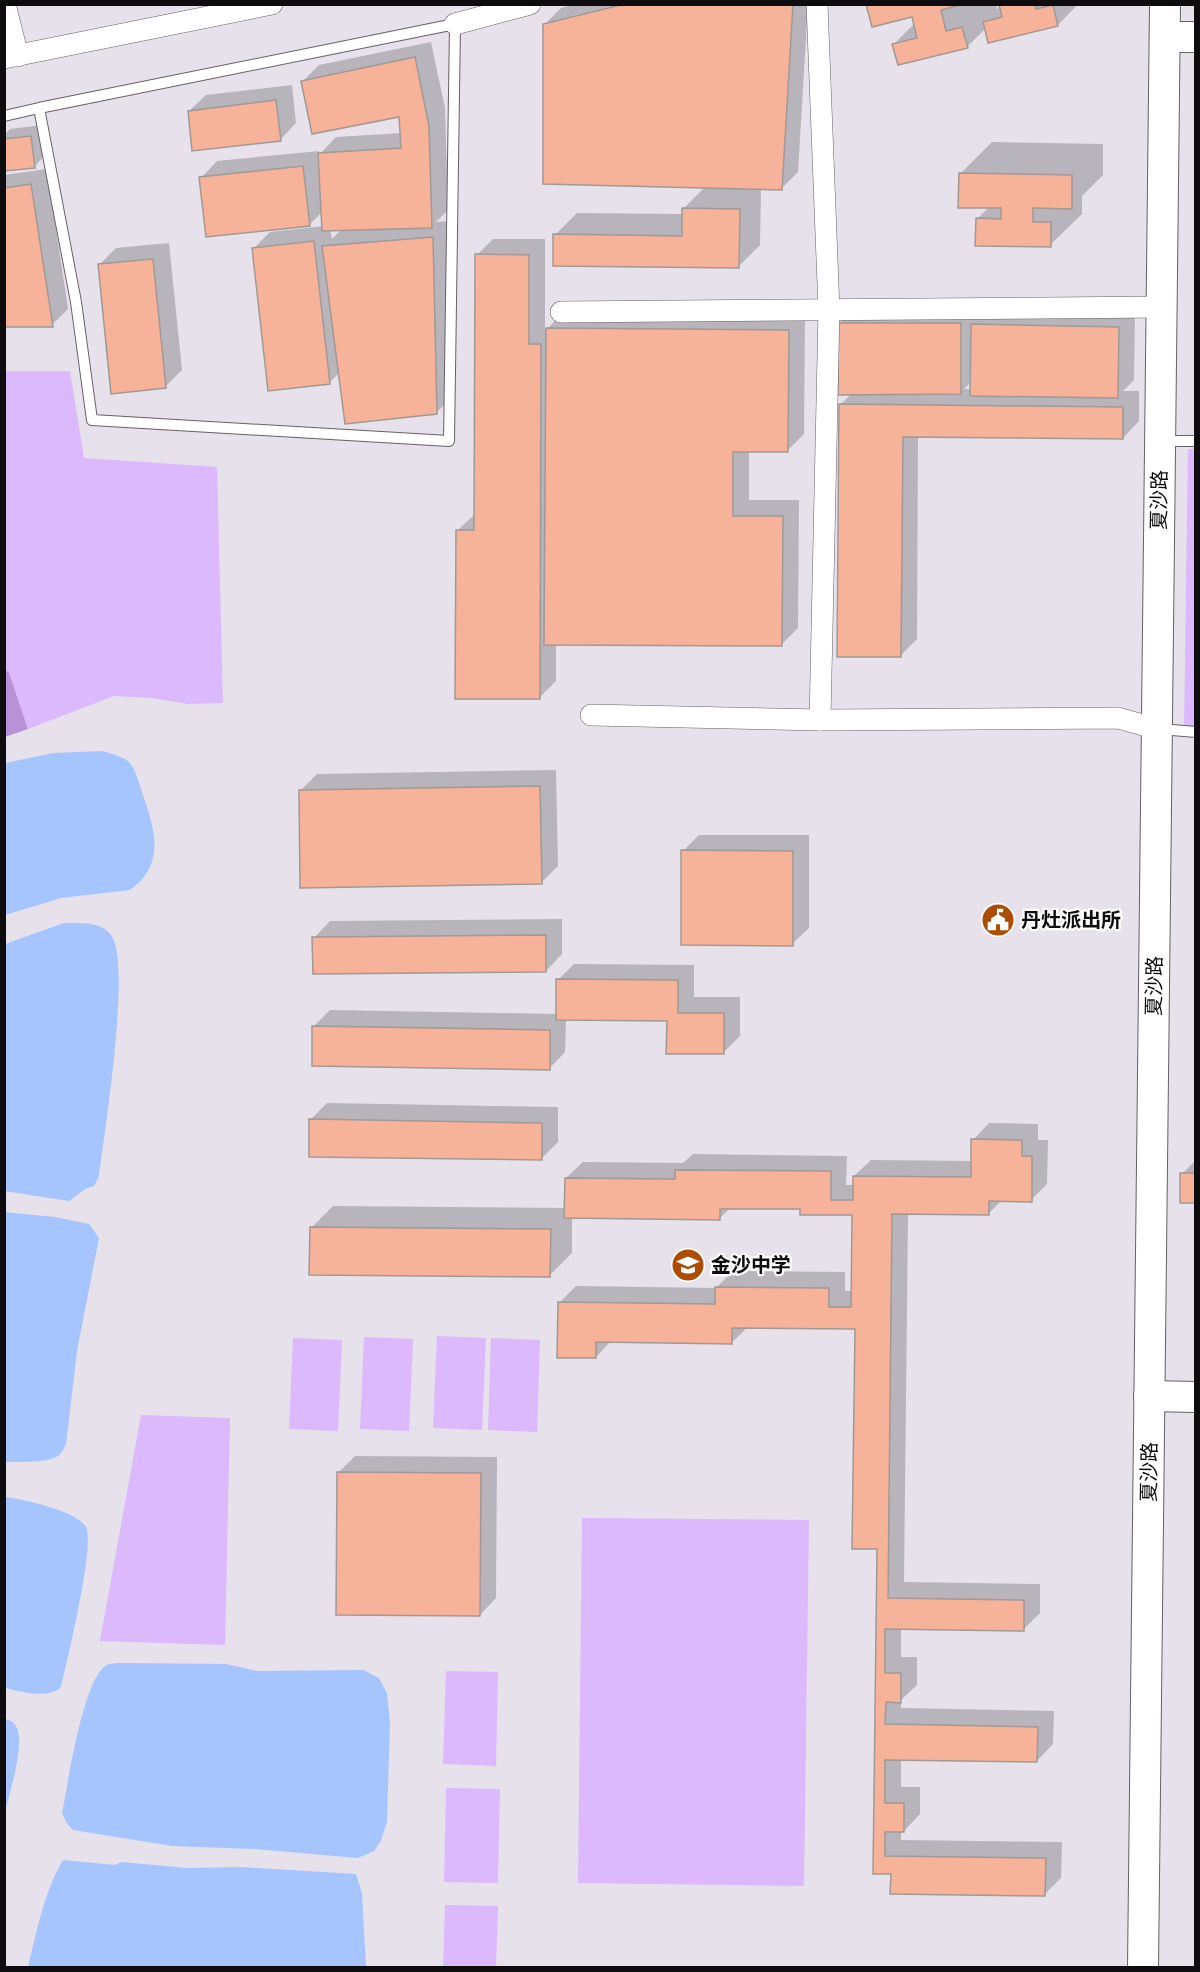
<svg xmlns="http://www.w3.org/2000/svg" width="1200" height="1972" font-family="'Noto Sans','Noto Sans SC',sans-serif">
<style>
.green{fill:#dcb8fc}
.forest{fill:#b891d9}
.water{fill:#a6c5ff}
.shadow{fill:#0003;fill-rule:evenodd}
.building{fill:#f7b29a;stroke:#a29894;stroke-width:1.5}
.lines{fill:none;stroke-linecap:round;stroke-linejoin:round}
.lane-casing{stroke:#656168;stroke-width:12}
.street-casing{stroke:#656168;stroke-width:22}
.secondary-casing{stroke:#656168;stroke-width:32}
.lane{stroke:#fff;stroke-width:10}
.street{stroke:#fff;stroke-width:21}
.secondary{stroke:#fff;stroke-width:30}
.labels{text-anchor:middle;stroke-width:4.5;stroke-linejoin:round;paint-order:stroke}
.street-label{font-size:20px;fill:#0e0c0f;stroke:#fff}
.poi-label{font-size:20px;font-weight:bold;fill:#0e0c0f;stroke:#fff;text-anchor:start}
</style>
<rect width="100%" height="100%" fill="#e6e1ea"/>
<g class="green">
<polygon points="5,371 70,371 84,458 217,467 223,703 188,704 151,698 114,696 28,729 9,674 5,668"/>
<polygon points="1188,449 1196,449 1196,727 1184,726"/>
<polygon points="437,1336 486,1338 482,1430 433,1428"/>
<polygon points="364,1337 413,1339 409,1431 360,1429"/>
<polygon points="293,1338 342,1340 338,1431 289,1429"/>
<polygon points="491,1338 540,1340 537,1432 488,1430"/>
<polygon points="141,1415 230,1418 225,1645 100,1641"/>
<polygon points="582,1518 809,1520 804,1886 578,1883"/>
<polygon points="446,1671 498,1672 496,1766 443,1764"/>
<polygon points="446,1788 500,1789 498,1883 444,1882"/>
<polygon points="445,1905 498,1906 496,1967 443,1967"/>
</g>
<polygon class="forest" points="4,668 9,673 28,729 5,737"/>
<g class="water">
<path d="M103 751C112 754 122 756 129 762 135 768 139 783 142 792 154 828 167 863 130 890L61 898 5 915V763L54 753Z"/>
<path d="M64 923C79 923 101 921 111 935 132 963 104 1134 99 1176L94 1186 85 1189 69 1201 4 1191 5 944Z"/>
<path d="M4 1212 55 1217 89 1224 99 1238 77 1351 66 1444C64 1448 62 1453 58 1456 48 1463 18 1462 5 1462Z"/>
<path d="M5 1497C23 1499 77 1511 86 1527 95 1546 67 1661 61 1687 48 1700 20 1691 5 1688Z"/>
<path d="M125 1663 226 1664 257 1671 363 1670 379 1678 387 1693 390 1722 387 1821 381 1841 374 1851 358 1858 253 1849 172 1846 73 1830 66 1822 62 1813C68 1785 83 1677 107 1665 111 1663 120 1663 125 1663Z"/>
<path d="M5 1719C9 1720 13 1721 16 1726 26 1742 9 1794 5 1813Z"/>
<path d="M63 1860 115 1865 121 1862 188 1868 240 1867 356 1874 362 1893 366 1967H28C37 1931 44 1892 63 1860Z"/>
</g>
<g class="shadow">
<polygon points="576,4 808,4 798,172 782,188 761,188 760,245 738,267 555,235 577,213 683,214 683,209 705,187 544,25 561,8"/>
<polygon points="868,4 996,4 997,10 1000,4 1078,4 1058,25 986,28 967,47 894,44 915,23 913,16"/>
<path d="M431 42 445 108 448 210 436 222 449 221 453 396 436 413 340 372 330 382 253 249 270 232 324 226 323 211 309 225 201 178 217 161 319 151 320 154 336 137 402 133 401 116 303 81 319 65ZM330 229H342L332 239Z"/>
<polygon points="292,85 296,123 280,140 189,111 206,95"/>
<polygon points="42,125 45,155 35,166 4,170 4,135 10,129"/>
<polygon points="992,142 1103,144 1103,175 1082,196 1082,214 1050,245 977,219 989,207 960,174"/>
<polygon points="47,169 68,309 52,325 4,326 4,175"/>
<polygon points="493,239 545,239 545,329 547,329 564,312 805,314 804,434 787,451 749,451 749,500 799,500 798,628 781,645 556,643 556,681 539,698 457,531 475,514 477,255"/>
<polygon points="169,243 182,370 165,387 99,265 116,248"/>
<path d="M856 307H977V320L989 308 1135 311 1134 380 1123 391H1139V421L1123 438 918 436 917 639 900 656 840 405 852 393 839 323ZM971 382V389H964Z"/>
<polygon points="556,770 558,866 541,883 300,791 317,774"/>
<polygon points="699,835 809,835 809,928 792,944 683,851"/>
<polygon points="562,919 562,954 546,971 314,938 330,921"/>
<polygon points="574,964 694,965 694,997 740,997 740,1036 723,1053 668,1020 566,1019 565,1052 549,1069 314,1026 330,1010 558,1014 558,980"/>
<polygon points="327,1103 558,1107 558,1142 541,1159 311,1119"/>
<polygon points="989,1123 1038,1124 1038,1140 1048,1140 1047,1184 1031,1200 1002,1200 988,1214 908,1213 904,1582 1040,1584 1040,1613 1023,1630 901,1628 901,1657 917,1657 917,1685 901,1700 901,1708 1054,1711 1053,1744 1037,1761 901,1759 901,1787 920,1787 920,1814 904,1831 901,1831 901,1840 1062,1842 1061,1878 1045,1894 892,1873 874,1873 878,1547 856,1328 748,1327 731,1343 611,1341 596,1357 559,1303 576,1286 716,1288 733,1271 845,1272 845,1291 853,1291 853,1214 802,1208 731,1207 719,1219 572,1217 572,1253 550,1275 311,1228 333,1206 566,1208 566,1178 583,1162 683,1163 693,1154 847,1156 846,1185 854,1185 854,1176 871,1160 973,1161 973,1140"/>
<polygon points="1196,1160 1196,1202 1182,1174"/>
<polygon points="355,1456 497,1457 496,1598 480,1615 339,1472"/>
</g>
<g class="building">
<polygon points="625,4 793,4 782,190 543,184 543,24"/>
<polygon points="866,4 964,4 941,10 946,31 962,27 968,48 898,65 892,44 917,38 912,17 872,27"/>
<polygon points="999,4 1035,4 1036,9 1053,5 1058,26 988,43 983,22 1002,17"/>
<polygon points="415,57 429,126 432,228 322,231 318,153 401,148 399,117 312,134 301,81"/>
<polygon points="276,100 281,141 192,151 188,111"/>
<polygon points="31,136 35,168 4,171 4,139"/>
<polygon points="303,166 310,226 206,237 199,177"/>
<polygon points="959,173 1072,175 1072,209 1033,208 1033,222 1051,222 1051,247 975,246 976,218 1001,219 1001,208 958,208"/>
<polygon points="31,184 53,327 4,327 4,188"/>
<polygon points="682,208 740,209 739,268 553,266 553,234 682,236"/>
<polygon points="433,237 437,414 345,424 322,246"/>
<polygon points="314,241 330,384 268,391 252,248"/>
<polygon points="475,254 529,255 529,344 541,344 540,699 455,699 456,530 474,530"/>
<polygon points="153,259 166,388 111,394 98,264"/>
<polygon points="838,323 961,323 961,394 838,395"/>
<polygon points="971,324 1119,327 1118,398 970,396"/>
<polygon points="546,328 789,330 788,452 733,452 733,516 783,516 782,646 544,645"/>
<polygon points="839,404 1123,407 1123,439 903,437 901,657 837,657"/>
<polygon points="540,786 542,884 300,888 299,790"/>
<polygon points="681,850 793,851 793,946 681,945"/>
<polygon points="546,935 546,972 313,974 312,937"/>
<polygon points="556,979 678,980 678,1013 724,1013 724,1054 666,1054 667,1021 556,1020"/>
<polygon points="312,1026 550,1030 550,1070 312,1066"/>
<polygon points="309,1119 542,1123 542,1160 309,1157"/>
<polygon points="971,1139 1022,1140 1022,1156 1032,1156 1032,1202 989,1201 989,1215 892,1214 888,1598 1024,1600 1024,1631 885,1629 885,1673 901,1673 901,1703 886,1702 885,1724 1038,1727 1037,1762 885,1760 885,1803 904,1803 904,1832 885,1832 885,1856 1046,1858 1045,1896 890,1894 891,1874 873,1874 877,1549 852,1549 855,1329 732,1328 732,1344 596,1342 596,1358 557,1358 558,1302 715,1304 715,1287 829,1288 829,1307 851,1307 852,1215 800,1215 800,1209 720,1209 720,1220 564,1218 565,1178 675,1179 675,1170 831,1171 831,1200 853,1200 853,1176 971,1177"/>
<rect x="1180" y="1173" width="16" height="30"/>
<polygon points="310,1227 551,1229 550,1277 309,1275"/>
<polygon points="337,1472 481,1473 480,1616 336,1615"/>
</g>
<g class="lines">
<g class="lane-casing">
<g id="lane">
<polyline points="4,116 39,108 455,24 449,441 92,420 76,302 39,108"/>
<polyline points="1163,441 1196,441"/>
<polyline points="1160,729 1196,732"/>
</g>
</g>
<g class="street-casing">
<g id="street">
<polyline points="5,4 18,56"/>
<polyline points="817,4 829,310 820,720"/>
<polyline points="455,24 530,4"/>
<polyline points="4,58 272,4"/>
<polyline points="561,312 1162,307"/>
<polyline points="591,715 820,720 1118,718 1157,729"/>
</g>
</g>
<g class="secondary-casing">
<g id="secondary">
<polyline points="1165,37 1196,37"/>
<polyline points="1149,1396 1196,1397"/>
<polyline points="1143,1968 1165,4"/>
</g>
</g>
<use href="#lane" class="lane"/>
<use href="#street" class="street"/>
<use href="#secondary" class="secondary"/>
</g>
<defs>
<g id="civic-disc" transform="scale(1.725)"><circle r="9.5" fill="#ad4d04" stroke="#fff"/><path d="M-.6-6.5H3V-4.5H.6V-3L4-1V1h2V6H-6V1h2V-1L-.6-3ZM-1.2 2.5V6h2.4V2.5Z" fill="#fff"/></g>
<g id="school-disc" transform="scale(1.725)"><circle r="9.5" fill="#ad4d04" stroke="#fff"/><path d="M0-5L7-2L0 1L-7-2ZM-4 1L0 2.5L4 1V4Q0 6-4 4Z" fill="#fff"/></g>
</defs>
<g fill-rule="evenodd">
<use href="#civic-disc" x="998" y="920"/>
<use href="#school-disc" x="688" y="1265"/>
</g>
<g class="labels">
<g class="street-label">
<text transform="translate(1159 500) rotate(-89)" y="7">夏沙路</text>
<text transform="translate(1154 986) rotate(-89)" y="7">夏沙路</text>
<text transform="translate(1149 1472) rotate(-89)" y="7">夏沙路</text>
</g>
<g class="poi-label">
<text x="1021" y="927">丹灶派出所</text>
<text x="711" y="1272">金沙中学</text>
</g>
</g>
<rect width="1200" height="1972" fill="none" stroke="#0e0c0f" stroke-width="12"/>
</svg>
